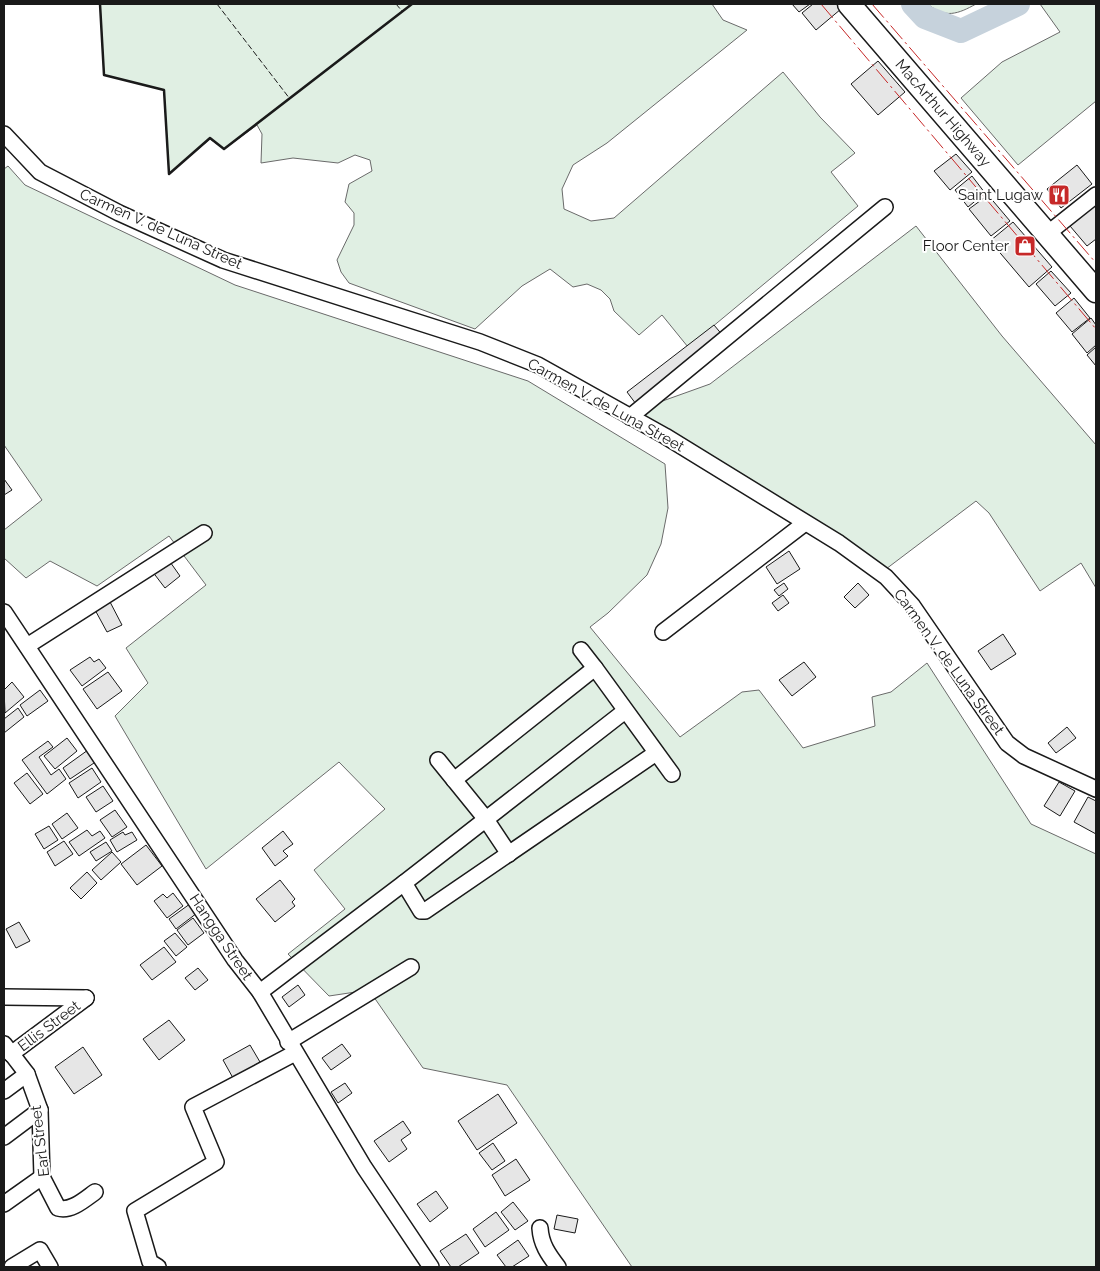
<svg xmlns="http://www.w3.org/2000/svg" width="1100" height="1271" font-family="Raleway,sans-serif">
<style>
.green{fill:#e0efe3;stroke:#6a6a6a}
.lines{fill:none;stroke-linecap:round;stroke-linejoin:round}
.river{stroke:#c6d2dc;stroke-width:24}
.building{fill:#e6e6e6;stroke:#1a1a1a}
.minor-casing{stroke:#1a1a1a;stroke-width:18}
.highway-casing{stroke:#1a1a1a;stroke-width:25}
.minor{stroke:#fff;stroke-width:15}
.highway{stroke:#fff;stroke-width:22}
.fence{stroke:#1a1a1a;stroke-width:1;stroke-dasharray:6 2.5;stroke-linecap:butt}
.wall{stroke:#1a1a1a;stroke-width:2.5}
.power{stroke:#c62828;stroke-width:1;stroke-dasharray:18 4 2.5 4;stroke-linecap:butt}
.labels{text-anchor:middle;stroke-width:4;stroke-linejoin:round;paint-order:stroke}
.street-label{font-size:15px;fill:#1a1a1a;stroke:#fff}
.poi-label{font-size:15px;fill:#1a1a1a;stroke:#fff;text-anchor:end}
</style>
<rect width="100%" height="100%" fill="#fff"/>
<g class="green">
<polygon points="100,4 712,4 723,20 747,30 607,143 573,165 562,189 564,209 591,221 614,218 783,72 820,117 855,153 831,172 858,206 688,347 662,315 639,335 614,311 610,299 601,290 587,284 573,287 550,269 522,286 475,329 349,283 341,272 337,260 354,225 354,213 345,202 349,184 372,171 370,160 355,155 338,163 293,158 261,163 262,134 257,125 224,149 210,139 169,174 164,90 104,75"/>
<path d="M928 4H976C958 14 945 19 928 4Z"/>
<polygon points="1040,4 1096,4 1096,101 1018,165 961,98 1002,62 1060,32"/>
<polygon points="8,166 25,185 235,285 528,381 665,464 668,508 661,544 647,575 608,613 590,627 680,737 742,692 759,690 803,748 875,726 872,697 891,692 927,663 1031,824 1096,854 1096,1267 632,1267 507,1085 423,1068 369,990 329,996 288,954 345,909 314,870 385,809 339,762 206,869 115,716 148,683 126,648 206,585 169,536 97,586 50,561 26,578 4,558 4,530 42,500 4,445 4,169"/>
<polygon points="916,226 1002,336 1096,445 1096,588 1081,563 1040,591 989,513 976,501 886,569 641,420 657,403 710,384"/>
</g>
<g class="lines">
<polyline class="river" points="913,4 925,17 961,31 1018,4"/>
</g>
<g class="building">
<polygon points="792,4 810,4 799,12"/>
<polygon points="813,4 837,4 841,9 816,30 802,13"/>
<polygon points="878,61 905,92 878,115 851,84"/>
<polygon points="956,154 972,172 950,190 934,171"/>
<polygon points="1077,165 1092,184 1061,208 1047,189"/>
<polygon points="972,176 985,193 968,207 955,190"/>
<polygon points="988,195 1010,221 991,236 969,209"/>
<polygon points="1096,204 1096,239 1087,246 1070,226"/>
<polygon points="1013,222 1052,267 1029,287 990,241"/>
<polygon points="1051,271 1071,293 1055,306 1036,284"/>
<polygon points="1074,298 1090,318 1072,332 1056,313"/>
<polygon points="1091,318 1096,325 1096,345 1087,353 1072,334"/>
<polygon points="714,325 724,337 636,404 627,392"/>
<polygon points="1096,347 1096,366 1087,355"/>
<polygon points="4,479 12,490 4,495"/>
<polygon points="789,551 800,569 777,584 766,567"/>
<polygon points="168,559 180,576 165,588 152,571"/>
<polygon points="784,583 788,589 779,596 774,590"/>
<polygon points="858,583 869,595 855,608 844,597"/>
<polygon points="783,595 789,603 778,611 772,603"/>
<polygon points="109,600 122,625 107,632 94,608"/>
<polygon points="1003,634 1016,654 991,670 978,651"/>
<polygon points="90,657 94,662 99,659 106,668 82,686 70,670"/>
<polygon points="804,662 816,677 792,696 779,680"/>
<polygon points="108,672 122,691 97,709 83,689"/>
<polygon points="12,682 24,697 5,713 4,690"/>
<polygon points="40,690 48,701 27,716 20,705"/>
<polygon points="18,708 24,717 4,733 4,719"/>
<polygon points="1067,727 1076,738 1056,753 1048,743"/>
<polygon points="67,738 77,751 55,769 44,756"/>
<polygon points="48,741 53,747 39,757 51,775 59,769 66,779 47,794 22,760"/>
<polygon points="88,750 97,761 70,779 63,768"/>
<polygon points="92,768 101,782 78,798 69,783"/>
<polygon points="27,773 43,794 30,804 14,783"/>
<polygon points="1059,782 1075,791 1060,816 1044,806"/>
<polygon points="103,786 113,801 96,812 86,797"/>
<polygon points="1088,797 1096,801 1096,834 1074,822"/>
<polygon points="115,810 127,827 112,837 100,820"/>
<polygon points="67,813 78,828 62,839 52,824"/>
<polygon points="49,826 58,840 44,849 35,834"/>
<polygon points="87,830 92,836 100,831 105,838 79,856 69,842"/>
<polygon points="283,831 293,844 283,851 288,856 275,866 262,848"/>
<polygon points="123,832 125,835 132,832 137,840 117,852 110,840"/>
<polygon points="64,841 73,854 55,866 47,852"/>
<polygon points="106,842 112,851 96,861 90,852"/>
<polygon points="146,845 162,866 137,885 121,864"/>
<polygon points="112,852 121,862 101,880 92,870"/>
<polygon points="87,872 97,883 81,899 70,888"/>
<polygon points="280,880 295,899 292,902 295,906 275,922 256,899"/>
<polygon points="173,893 183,906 167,918 154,901 163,894 167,898"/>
<polygon points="194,901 201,910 176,929 169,919"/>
<polygon points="193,918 204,933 188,945 177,930"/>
<polygon points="19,922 30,941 16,948 6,929"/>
<polygon points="175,933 187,947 176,956 164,941"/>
<polygon points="164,947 176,962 152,980 140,965"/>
<polygon points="198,968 208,980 195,990 185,978"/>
<polygon points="298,985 305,995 289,1007 282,997"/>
<polygon points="169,1020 185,1040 159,1060 143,1039"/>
<polygon points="342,1044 351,1056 331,1070 322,1058"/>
<polygon points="250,1045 260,1062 233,1078 223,1060"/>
<polygon points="83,1047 102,1075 74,1094 55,1067"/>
<polygon points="345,1083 352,1093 338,1103 331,1092"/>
<polygon points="498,1094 517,1123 477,1150 458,1121"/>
<polygon points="403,1121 411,1133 401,1140 407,1149 389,1162 374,1141"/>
<polygon points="493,1143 505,1161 492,1170 479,1153"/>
<polygon points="516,1159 530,1180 505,1196 492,1175"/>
<polygon points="436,1191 448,1208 430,1222 417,1204"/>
<polygon points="513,1202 528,1221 515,1230 501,1212"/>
<polygon points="496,1212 509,1230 485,1247 473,1229"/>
<polygon points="557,1215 578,1219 575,1233 554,1229"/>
<polygon points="466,1234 479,1253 458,1267 451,1267 440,1251"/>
<polygon points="518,1240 529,1256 512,1267 506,1267 497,1255"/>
</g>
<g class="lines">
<g class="minor-casing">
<g id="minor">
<polyline points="4,134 40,172 119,213 223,260 480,342 538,365 665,436 839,543 886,577 912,605 1007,743 1024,756 1096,789"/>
<polyline points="1047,234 1096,195"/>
<polyline points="630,417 885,207"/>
<polyline points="4,612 235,960 260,992 364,1167 431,1267"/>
<polyline points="663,632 805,523"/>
<polyline points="27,646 204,533"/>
<polyline points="581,650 595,668"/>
<polyline points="438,760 485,818 509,854"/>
<polyline points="454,780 595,668 672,774"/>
<polyline points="404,883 421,911 425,911 656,753"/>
<polyline points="260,992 404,883 625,711"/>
<polyline points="4,997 86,998"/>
<polyline points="288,1042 411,967"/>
<path d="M4 1044 27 1074 40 1110 42 1177 58 1208C71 1212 85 1199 95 1192"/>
<polyline points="11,1054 86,998"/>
<polyline points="4,1091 27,1074"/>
<polyline points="4,1137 40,1110"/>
<polyline points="4,1204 42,1177"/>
<path d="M540 1228C541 1244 548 1254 558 1267"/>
<polyline points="12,1267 40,1250 50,1267"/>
<polyline points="158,1267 150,1262 135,1211 216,1162 193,1107 295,1053"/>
</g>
</g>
<g class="highway-casing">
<polyline id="highway" points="849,4 1096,291"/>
</g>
<use href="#minor" class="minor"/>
<use href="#highway" class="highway"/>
<g class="fence">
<polyline points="217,4 290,99"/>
<polyline points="396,4 402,11"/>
</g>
<polyline class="wall" points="100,4 104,75 164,90 169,174 210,138 224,149 412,4"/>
<g class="power">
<polyline points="821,4 1096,329"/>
<polyline points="872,4 1096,263"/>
</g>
</g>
<defs>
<g id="restaurant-square" transform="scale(1.125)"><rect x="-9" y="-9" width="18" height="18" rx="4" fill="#c62828" stroke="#fff"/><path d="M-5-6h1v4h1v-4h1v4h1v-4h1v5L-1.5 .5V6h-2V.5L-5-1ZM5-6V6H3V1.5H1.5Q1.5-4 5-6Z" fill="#fff"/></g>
<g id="shop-square" transform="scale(1.125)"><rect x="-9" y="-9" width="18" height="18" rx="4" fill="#c62828" stroke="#fff"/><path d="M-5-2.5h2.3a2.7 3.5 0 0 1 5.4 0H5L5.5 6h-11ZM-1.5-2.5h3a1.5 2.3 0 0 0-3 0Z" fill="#fff"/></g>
</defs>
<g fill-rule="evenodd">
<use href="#restaurant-square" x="1059" y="195"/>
<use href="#shop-square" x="1025" y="246"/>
</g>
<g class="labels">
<g class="street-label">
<text transform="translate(943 113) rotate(49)" y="5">MacArthur Highway</text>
<text transform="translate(161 229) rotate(24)" y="5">Carmen V. de Luna Street</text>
<text transform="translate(606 405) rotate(29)" y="5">Carmen V. de Luna Street</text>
<text transform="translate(949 662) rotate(54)" y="5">Carmen V. de Luna Street</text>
<text transform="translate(221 937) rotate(56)" y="5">Hangga Street</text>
<text transform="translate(49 1026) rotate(-37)" y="5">Ellis Street</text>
<text transform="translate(40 1141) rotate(-97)" y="5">Earl Street</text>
</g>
<g class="poi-label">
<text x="1043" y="200">Saint Lugaw</text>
<text x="1009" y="251">Floor Center</text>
</g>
</g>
<rect width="1100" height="1271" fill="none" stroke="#1a1a1a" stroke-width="10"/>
</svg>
